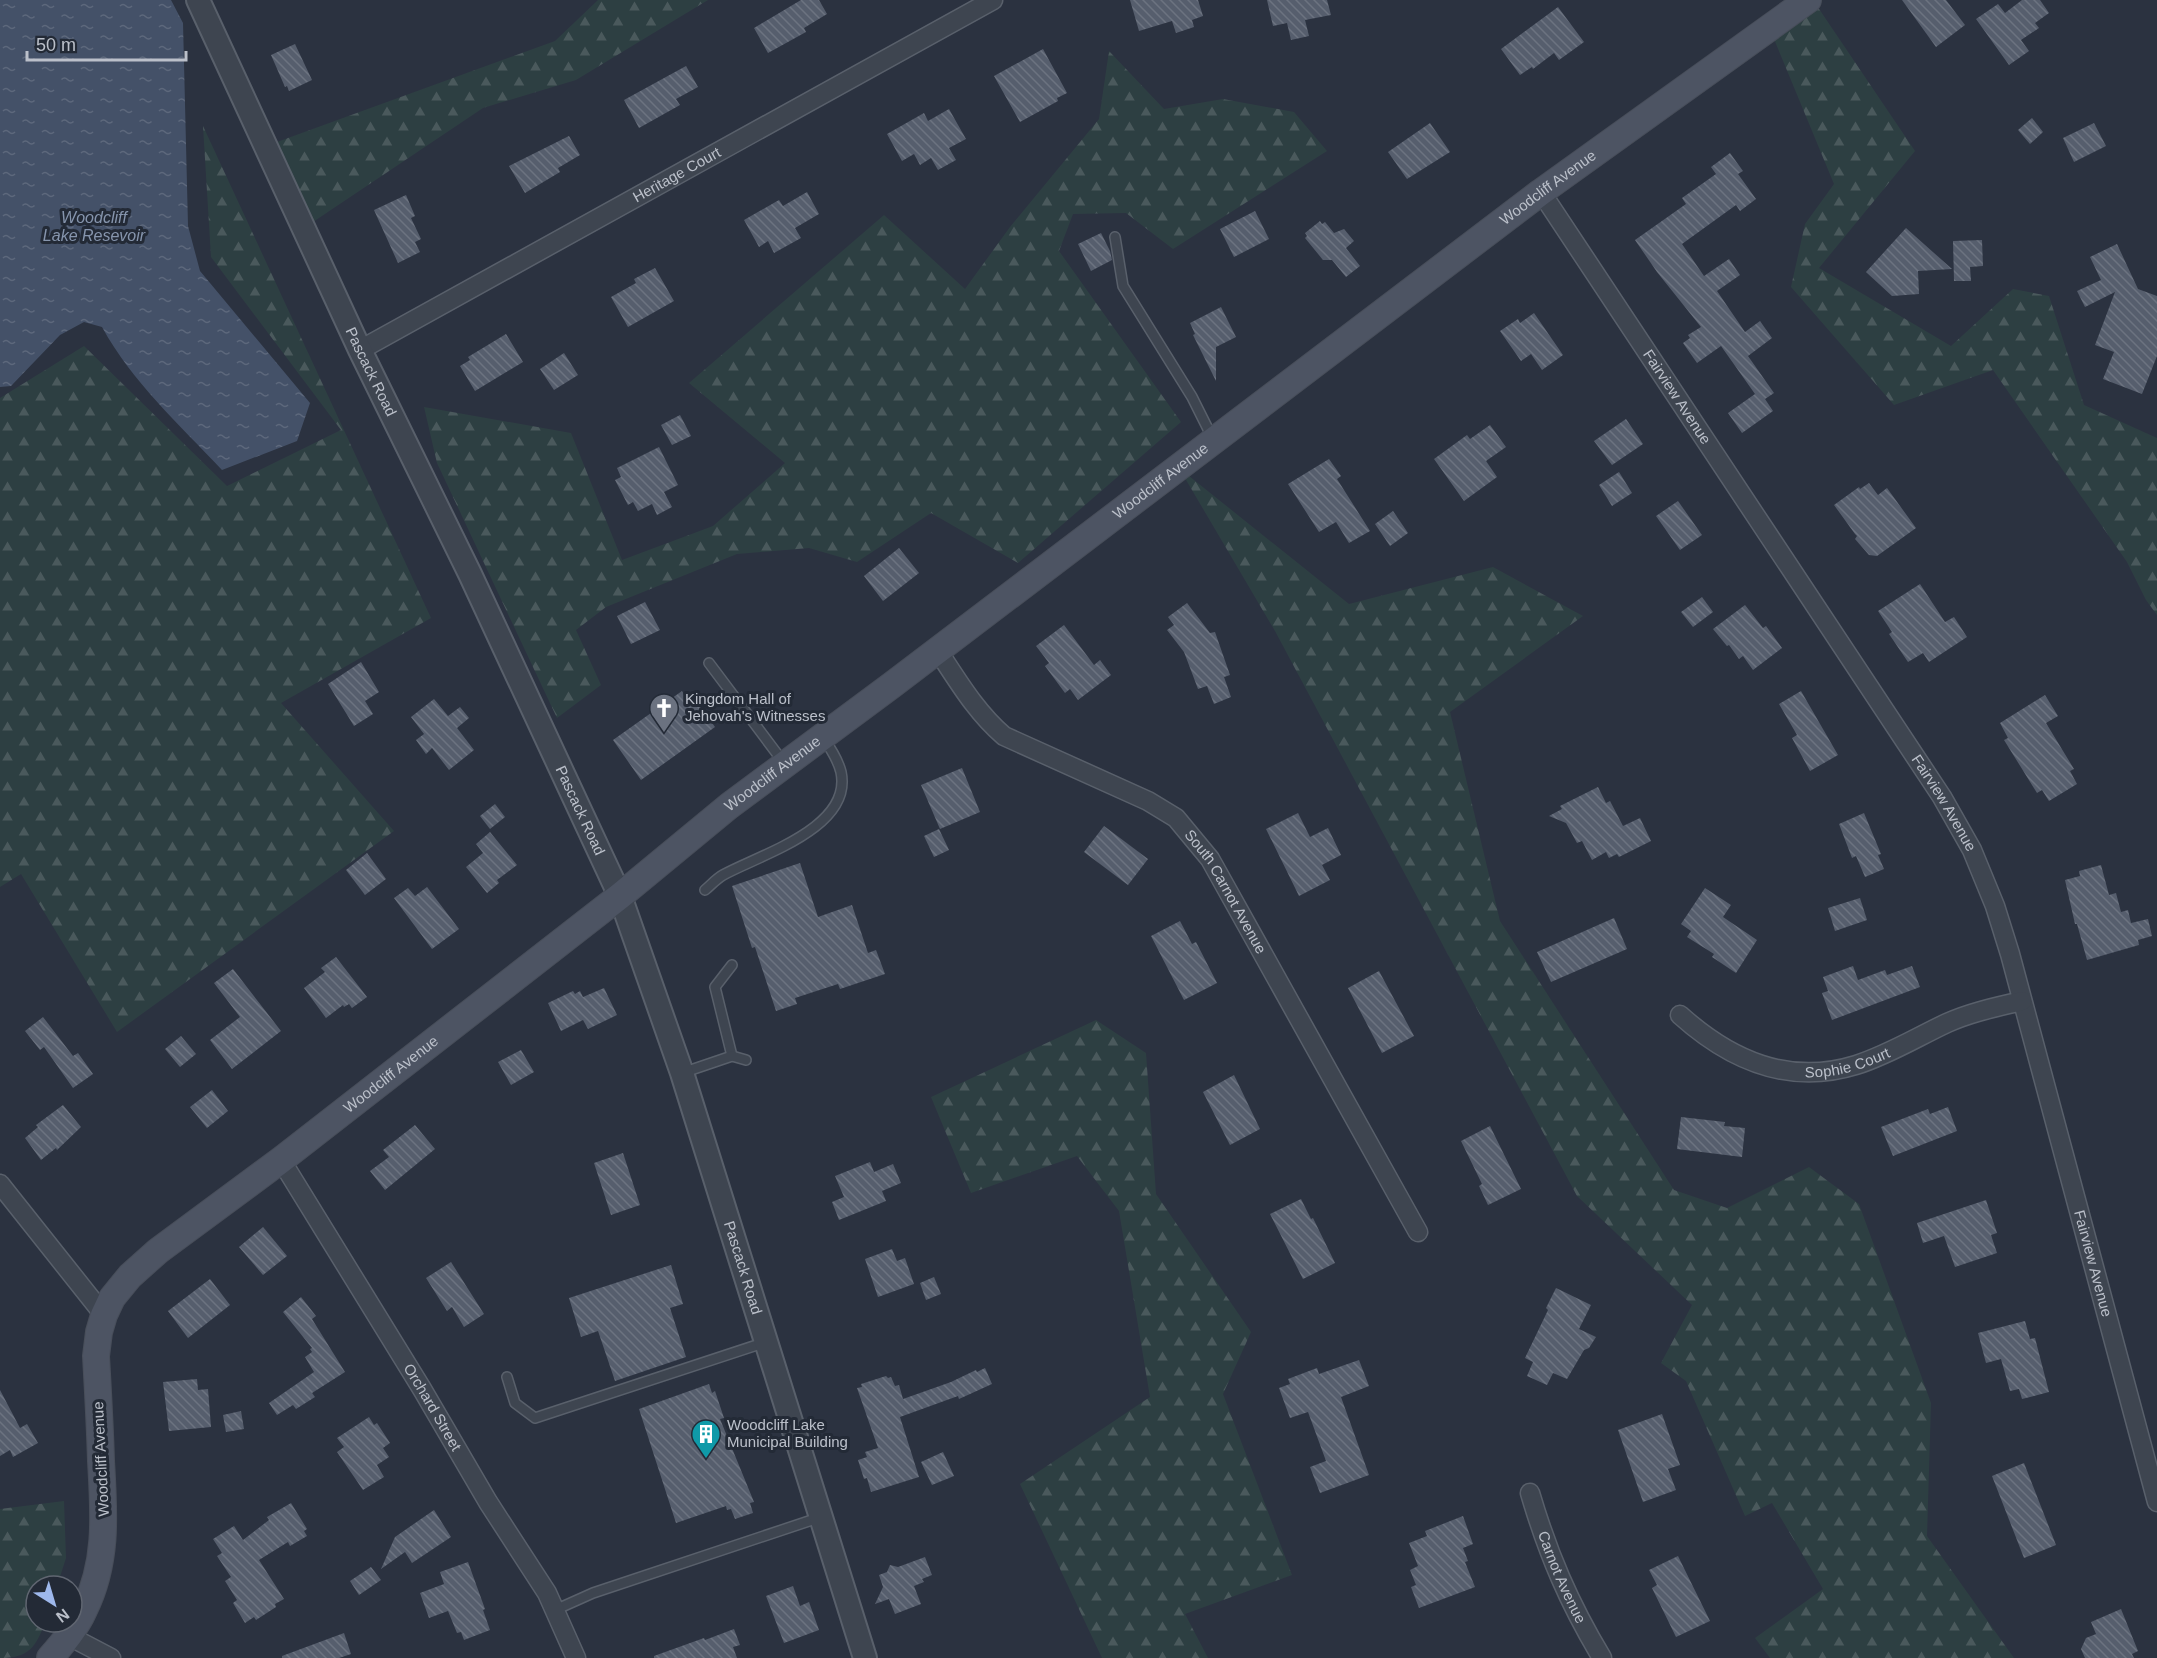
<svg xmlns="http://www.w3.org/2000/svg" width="2157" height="1658" font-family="Arial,sans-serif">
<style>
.forest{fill:url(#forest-firs)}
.water{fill:url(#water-ripples)}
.building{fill:url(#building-back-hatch)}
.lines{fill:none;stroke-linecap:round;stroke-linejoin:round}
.service-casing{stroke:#59606b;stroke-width:12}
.minor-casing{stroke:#59606b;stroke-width:21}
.tertiary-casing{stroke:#59606b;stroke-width:26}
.secondary-casing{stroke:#484e5a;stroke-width:28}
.service{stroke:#3e4550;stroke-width:9}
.minor{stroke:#3e4550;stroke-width:18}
.tertiary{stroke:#3e4550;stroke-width:22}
.secondary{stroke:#4d5463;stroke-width:26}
.labels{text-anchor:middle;stroke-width:6;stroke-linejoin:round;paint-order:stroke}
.street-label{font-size:15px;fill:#bbc0ca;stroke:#232a36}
.poi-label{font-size:15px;fill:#bbc0ca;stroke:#232a36;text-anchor:start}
.water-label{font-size:16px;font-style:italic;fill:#8695ad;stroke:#232a36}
</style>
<defs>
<pattern id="forest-firs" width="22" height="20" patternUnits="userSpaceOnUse" patternTransform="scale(1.5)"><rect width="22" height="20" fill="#2d3f42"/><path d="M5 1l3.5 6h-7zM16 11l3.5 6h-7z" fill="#4a595c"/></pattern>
<pattern id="water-ripples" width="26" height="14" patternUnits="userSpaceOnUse" patternTransform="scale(1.5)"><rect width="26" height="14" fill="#445168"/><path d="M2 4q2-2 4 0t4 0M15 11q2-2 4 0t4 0" fill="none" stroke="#5d687c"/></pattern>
<pattern id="building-back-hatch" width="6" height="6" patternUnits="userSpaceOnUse" patternTransform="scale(1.5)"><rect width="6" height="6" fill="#565e6d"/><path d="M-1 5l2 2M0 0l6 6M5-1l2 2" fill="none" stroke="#6c7380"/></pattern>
</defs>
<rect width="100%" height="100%" fill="#2b3240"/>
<g class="forest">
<polygon points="598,0 708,0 576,80 483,108 304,228 266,146 555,41"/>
<polygon points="1813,0 1915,151 1819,268 1951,346 2013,289 2049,296 2084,405 2157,438 2157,615 2146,600 2127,562 1993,370 1894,405 1791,287 1805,224 1834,184 1769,27"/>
<polygon points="1109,51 1164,109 1223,99 1294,112 1327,151 1173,249 1126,213 1073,214 1059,251 1181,422 1018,563 931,513 857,562 809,548 737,554 606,607 576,630 601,685 557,718 437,463 424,407 571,433 622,560 713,526 785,463 689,383 884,215 965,289 1010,227 1099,119"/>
<polygon points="203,126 431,618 281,703 394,831 117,1032 21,874 0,887 0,398 84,346 227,486 341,430 211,257"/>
<polygon points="1179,468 1349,604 1493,567 1583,616 1450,712 1500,921 1674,1190 1727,1208 1809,1167 1859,1204 1931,1403 1927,1536 2014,1658 1770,1658 1755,1638 1823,1589 1772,1503 1745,1516 1686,1381 1661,1363 1692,1305 1577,1196 1275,631"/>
<polygon points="1096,1020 1146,1053 1156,1194 1251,1332 1223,1394 1292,1575 1185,1614 1208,1658 1102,1658 1020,1484 1150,1397 1119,1211 1077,1156 971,1193 931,1097"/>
<path d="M64 1501 66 1558 57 1586H36V1622H45C36 1648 28 1658 0 1658V1509Z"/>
</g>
<path class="water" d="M0 0H171L183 23 188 226 200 271 310 403 297 441 222 470C180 425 132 382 102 327L84 322 60 335 11 386 0 387Z"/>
<g class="building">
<polygon points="801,0 819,0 827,14 804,28 806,32 768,53 754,28"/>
<polygon points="1130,0 1198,0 1203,16 1192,20 1194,27 1176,33 1172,21 1139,31"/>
<polygon points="1267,0 1327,0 1331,15 1305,20 1309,36 1291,40 1287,23 1273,26"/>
<polygon points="1902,0 1946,0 1965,25 1936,47"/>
<polygon points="2022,0 2040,0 2049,13 2035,23 2039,28 2021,40 2029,51 2009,65 1976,19 1998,4 2005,13"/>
<polygon points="1558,7 1584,42 1559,60 1554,53 1533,69 1532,67 1520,75 1501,49"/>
<polygon points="295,44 312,80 289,91 287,86 285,87 271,55"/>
<polygon points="1043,49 1067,93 1057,98 1058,101 1020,122 994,76"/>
<polygon points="686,66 698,87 676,99 680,105 639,128 624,100"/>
<polygon points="949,109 966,139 949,148 956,160 938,170 931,158 920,165 914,154 902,161 887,134 924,113 928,121"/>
<polygon points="2032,118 2043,132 2030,144 2018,130"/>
<polygon points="1430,123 1450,152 1407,179 1388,152"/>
<polygon points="2094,123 2106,146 2074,162 2063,138"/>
<polygon points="569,136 580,155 558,168 560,172 525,193 509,166"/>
<polygon points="1730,153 1743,171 1738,174 1756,199 1740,211 1736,205 1682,244 1704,276 1729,259 1740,275 1717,291 1745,332 1760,321 1772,338 1748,356 1774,393 1765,399 1773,411 1742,433 1728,413 1755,394 1721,346 1697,363 1683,343 1690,338 1688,335 1701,327 1657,272 1635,240 1686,204 1682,198 1716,174 1711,167"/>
<polygon points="807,192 819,214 795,228 801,238 774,253 768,241 759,247 744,220 779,200 783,206"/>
<polygon points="406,195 415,216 411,218 421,239 415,242 420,252 398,263 374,210"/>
<polygon points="1255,211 1269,239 1234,257 1220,229"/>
<polygon points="1320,221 1322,224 1325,222 1334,233 1344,229 1354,241 1346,248 1360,266 1346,277 1332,260 1323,260 1305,238 1307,236 1305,233"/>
<polygon points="1906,228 1952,269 1918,271 1919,294 1892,296 1866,272"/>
<polygon points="1101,233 1110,251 1112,260 1091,271 1078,244"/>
<polygon points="1982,240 1983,266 1970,267 1971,281 1954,281 1953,241"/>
<polygon points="2117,244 2138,289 2157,296 2157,356 2142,394 2103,379 2114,352 2095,345 2115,292 2085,307 2077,291 2101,280 2090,257"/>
<polygon points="655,268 674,301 628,327 611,297 636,283 634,279"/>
<polygon points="1221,307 1236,337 1216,347 1216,381 1193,335 1195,334 1190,323"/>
<polygon points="1534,313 1563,355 1542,370 1531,354 1521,361 1500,331 1518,319 1520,323"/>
<polygon points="506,334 523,362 475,391 460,366 470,360 468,357"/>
<polygon points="564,353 578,375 554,390 540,369"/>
<polygon points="680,415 691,436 672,445 661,425"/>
<polygon points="1626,419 1643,444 1612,465 1594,441"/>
<polygon points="1490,425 1506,447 1486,461 1497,477 1464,501 1434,459 1467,435 1470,439"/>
<polygon points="659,447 678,485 664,492 672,507 657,515 652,504 638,511 633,502 628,505 615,480 621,477 617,468"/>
<polygon points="1329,459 1341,476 1337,479 1370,531 1349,543 1336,522 1319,532 1288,484"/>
<polygon points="1619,472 1632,493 1612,506 1599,485"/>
<polygon points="1869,483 1878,495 1887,488 1916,528 1877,556 1869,555 1855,539 1857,536 1855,534 1834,505 1859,487 1860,489"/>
<polygon points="1678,501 1702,535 1680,550 1656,516"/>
<polygon points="1393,511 1408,533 1390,546 1375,524"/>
<polygon points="899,548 919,573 883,601 864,576"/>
<polygon points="1920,584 1945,622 1954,617 1967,637 1929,662 1923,653 1908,662 1889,634 1892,632 1878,611"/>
<polygon points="1702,597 1713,612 1693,627 1681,612"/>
<polygon points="645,602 660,630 631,644 617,616"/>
<polygon points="1187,603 1210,633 1215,632 1230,675 1224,677 1231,697 1214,704 1207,686 1198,689 1184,652 1167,630 1174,625 1168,617"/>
<polygon points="1745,605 1763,628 1766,626 1782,648 1753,670 1743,656 1739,659 1729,645 1727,646 1713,629"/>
<polygon points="1064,625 1094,665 1100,660 1111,675 1078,700 1070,689 1065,693 1045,666 1049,663 1036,646"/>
<polygon points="361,662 379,692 365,701 373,714 354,726 328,684"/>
<polygon points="682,691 685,697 691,693 715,727 641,780 613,740"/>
<polygon points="1801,691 1838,755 1810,771 1792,738 1797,735 1779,704"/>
<polygon points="2045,695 2058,716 2046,723 2074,769 2070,771 2077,784 2049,801 2042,790 2037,793 2004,740 2008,738 2000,723"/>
<polygon points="434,699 448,716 460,707 469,718 457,728 474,750 449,770 432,748 426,754 416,740 424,734 411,717"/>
<polygon points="962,768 980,812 940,829 921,785"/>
<polygon points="1598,787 1606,803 1610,801 1623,826 1640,818 1651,841 1619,857 1617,854 1609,858 1606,852 1592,860 1582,841 1577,843 1566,823 1549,816 1562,809 1560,806"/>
<polygon points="495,804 505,817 490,829 480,816"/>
<polygon points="1298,813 1310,837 1328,828 1341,855 1322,865 1330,880 1299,896 1266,829"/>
<polygon points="1864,813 1881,854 1878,855 1884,869 1865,877 1856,856 1852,858 1839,824"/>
<polygon points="1104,826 1148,859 1128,885 1084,852"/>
<polygon points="939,829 949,850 934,857 924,836"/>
<polygon points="490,832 517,865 497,880 499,883 487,893 466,867 483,853 476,844"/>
<polygon points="367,853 386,879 365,895 346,870"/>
<polygon points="800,863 818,917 852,905 868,953 876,950 885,974 840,989 838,984 795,998 797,1004 776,1011 755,947 752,948 732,886"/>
<polygon points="2101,865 2109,895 2116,893 2121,912 2128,910 2131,923 2148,919 2152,936 2138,940 2139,945 2087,960 2077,924 2075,924 2065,880 2080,876 2079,871"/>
<polygon points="427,887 459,929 432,949 394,898 408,888 415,896"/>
<polygon points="1705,888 1731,905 1723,917 1757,940 1736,973 1712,957 1714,954 1687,937 1691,931 1681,924"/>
<polygon points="1860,898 1867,920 1835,931 1828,908"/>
<polygon points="1614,918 1627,949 1551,982 1537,952"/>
<polygon points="1180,921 1192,944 1196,942 1217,983 1184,1000 1151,936"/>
<polygon points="336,957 367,997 352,1008 349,1004 344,1007 343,1005 326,1018 304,988 325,972 321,968"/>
<polygon points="1853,966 1858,980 1885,970 1887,975 1912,966 1920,987 1832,1020 1822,993 1828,991 1823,977"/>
<polygon points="233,969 281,1031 232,1069 210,1040 240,1017 214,983"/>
<polygon points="1379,971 1414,1036 1382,1053 1348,988"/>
<polygon points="604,988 617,1015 588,1029 583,1020 561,1031 548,1003 573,991 575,994 580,991 583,997"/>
<polygon points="43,1017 73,1056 78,1053 93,1074 73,1088 44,1047 40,1050 25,1031"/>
<polygon points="181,1036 196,1054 180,1067 165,1049"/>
<polygon points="521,1050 534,1072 511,1085 498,1062"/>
<polygon points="1234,1075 1260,1129 1230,1145 1203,1092"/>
<polygon points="212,1090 228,1111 207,1128 190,1107"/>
<polygon points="63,1105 81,1127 57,1150 56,1148 41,1160 25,1138 38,1127 36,1125"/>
<polygon points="1948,1107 1957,1131 1893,1156 1881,1127 1928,1109 1930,1114"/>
<polygon points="1681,1117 1725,1122 1724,1126 1745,1128 1742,1157 1677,1149"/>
<polygon points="415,1125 435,1149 385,1190 370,1171 389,1157 383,1150"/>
<polygon points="1490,1126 1521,1189 1488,1205 1479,1186 1482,1184 1461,1141"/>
<polygon points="623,1153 640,1205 611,1215 594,1163"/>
<polygon points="870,1162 874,1172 893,1164 901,1183 882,1191 886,1201 839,1220 832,1202 844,1197 835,1176"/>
<polygon points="1301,1199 1311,1219 1313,1218 1335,1263 1303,1279 1270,1214"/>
<polygon points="1986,1200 1997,1233 1991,1235 1997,1253 1955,1267 1944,1236 1923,1243 1917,1223"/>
<polygon points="263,1227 287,1256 263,1275 239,1247"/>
<polygon points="892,1249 897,1261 905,1258 914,1284 878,1297 865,1259"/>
<polygon points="451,1262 484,1314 464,1327 452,1307 447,1311 426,1278"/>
<polygon points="671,1265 683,1304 670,1308 686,1357 615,1381 598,1331 581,1337 569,1298"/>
<polygon points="934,1277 941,1294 926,1300 920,1283"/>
<polygon points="210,1279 230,1305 188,1338 168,1311"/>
<polygon points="1556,1288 1591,1305 1579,1329 1596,1337 1589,1348 1584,1350 1567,1379 1553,1373 1547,1385 1527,1376 1533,1362 1525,1358 1548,1310 1546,1308"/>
<polygon points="301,1297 316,1316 312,1319 345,1372 312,1393 315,1397 296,1409 293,1405 277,1415 269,1403 314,1372 305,1357 312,1352 310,1349 312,1348 283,1312"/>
<polygon points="2025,1321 2030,1339 2035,1338 2049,1392 2022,1399 2019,1389 2010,1391 2001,1359 1986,1363 1978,1333"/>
<polygon points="1359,1360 1369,1386 1341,1397 1369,1475 1320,1493 1310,1467 1326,1461 1308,1412 1290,1418 1279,1388 1290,1384 1288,1379 1317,1368 1319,1374"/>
<polygon points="985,1368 992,1384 959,1399 958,1396 900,1417 919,1477 871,1492 867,1478 864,1479 858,1460 867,1457 865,1452 878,1448 857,1388 862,1387 861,1384 886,1376 888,1378 891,1377 895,1386 899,1385 903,1399 951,1382 976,1370 977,1372"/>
<polygon points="197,1379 198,1390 208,1389 211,1427 169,1431 163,1382"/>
<polygon points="709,1384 712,1393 715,1391 724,1418 720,1419 754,1502 750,1503 753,1513 735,1519 731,1509 727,1510 726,1506 676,1523 639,1409"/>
<polygon points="0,1390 20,1428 27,1424 38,1443 13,1457 10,1450 0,1456"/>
<polygon points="241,1411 244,1429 226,1432 223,1415"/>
<polygon points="1662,1414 1680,1465 1668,1469 1676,1490 1643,1502 1618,1430"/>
<polygon points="369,1417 374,1425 377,1423 390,1443 383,1448 389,1457 377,1465 384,1477 363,1490 337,1452 344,1447 337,1438"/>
<polygon points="943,1452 954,1476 932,1485 921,1462"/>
<polygon points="2024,1463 2056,1545 2024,1558 1992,1476"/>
<polygon points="291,1503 307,1529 304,1531 307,1536 290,1546 288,1542 259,1560 284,1599 275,1604 276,1607 256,1620 254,1617 245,1623 233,1603 237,1600 225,1581 231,1577 217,1556 222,1553 213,1539 234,1526 243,1540 269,1520 267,1517"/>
<polygon points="434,1510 451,1537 412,1563 405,1552 381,1569 395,1537"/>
<polygon points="1463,1516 1473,1544 1463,1548 1468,1561 1465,1562 1475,1587 1419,1608 1411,1587 1416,1585 1410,1570 1418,1566 1409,1543 1427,1536 1425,1531"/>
<polygon points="1678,1556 1710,1621 1676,1637 1652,1588 1657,1585 1649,1570"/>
<polygon points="925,1557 932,1575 922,1579 924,1582 914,1586 921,1604 895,1614 889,1599 875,1604 883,1587 879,1575 887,1572 890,1565 898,1567"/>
<polygon points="468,1562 485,1609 483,1610 490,1630 464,1640 461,1632 457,1633 448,1611 429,1618 420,1593 444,1584 440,1572"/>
<polygon points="371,1567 381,1580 359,1595 350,1581"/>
<polygon points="793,1586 800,1606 809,1602 819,1630 784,1643 766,1596"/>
<polygon points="2121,1609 2138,1651 2132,1654 2134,1658 2085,1658 2081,1649 2086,1638 2096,1634 2091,1622"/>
<polygon points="734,1629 740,1645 733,1647 737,1658 654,1658 654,1656 704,1638 705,1640"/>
<polygon points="344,1633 351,1654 339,1658 282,1658 282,1656"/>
</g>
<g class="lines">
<g class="service-casing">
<g id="service">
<polyline points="1115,237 1123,286 1192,397 1213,439"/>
<polyline points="709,663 784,763"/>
<path d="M705 890C711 885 716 879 723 875 759 855 853 828 841 772 838 760 831 749 824 739"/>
<polyline points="732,1056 715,987 732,965"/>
<polyline points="682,1073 732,1056 746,1060"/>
<polyline points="507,1377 515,1403 535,1418 766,1342"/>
<polyline points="555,1610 593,1593 821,1517"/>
</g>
</g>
<g class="minor-casing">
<g id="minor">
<path id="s1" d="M1541 192 1942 797 1972 850 1995 906 2010 954 2157 1502"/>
<path id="s2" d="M360 350 993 0"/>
<path id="s3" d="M938 651C958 681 976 712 1004 736L1148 801 1176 818 1210 859 1418 1232"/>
<path id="s4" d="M1680 1015C1730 1060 1788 1086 1856 1065 1888 1055 1917 1037 1947 1023 1971 1012 1997 1007 2022 1001"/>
<path id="s5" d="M281 1160 422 1389 488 1502 547 1593 576 1658"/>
<polyline points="0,1184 104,1315"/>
<path id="s6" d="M1530 1493C1548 1554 1569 1603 1602 1658"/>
<polyline points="69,1636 111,1658"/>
</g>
</g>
<g class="tertiary-casing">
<g id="tertiary">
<path id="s7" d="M198 0 360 350 470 574 620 896 682 1073 865 1658"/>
</g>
</g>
<g class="secondary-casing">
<g id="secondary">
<path id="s8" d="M50 1658C63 1643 76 1628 84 1610 108 1562 104 1513 101 1461 100 1426 98 1391 96 1356L99 1332 104 1315 112 1298 130 1276 158 1251 281 1160 620 896 729 806 892 685 1541 192 1808 0"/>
</g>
</g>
<use href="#service" class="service"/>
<use href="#minor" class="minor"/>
<use href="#tertiary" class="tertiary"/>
<use href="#secondary" class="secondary"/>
</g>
<defs>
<g id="church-pin" transform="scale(1.5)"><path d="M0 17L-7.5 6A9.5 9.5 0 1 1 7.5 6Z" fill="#6b7280" stroke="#232a36"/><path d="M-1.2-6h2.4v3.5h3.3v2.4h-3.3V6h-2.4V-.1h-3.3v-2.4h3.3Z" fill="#fff"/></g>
<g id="building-pin" transform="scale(1.5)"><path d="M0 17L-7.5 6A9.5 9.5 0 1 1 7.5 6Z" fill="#0f9aa8" stroke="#232a36"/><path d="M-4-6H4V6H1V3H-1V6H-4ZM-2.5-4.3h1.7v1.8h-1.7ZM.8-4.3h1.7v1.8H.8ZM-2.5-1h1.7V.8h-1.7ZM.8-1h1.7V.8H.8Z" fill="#fff"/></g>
</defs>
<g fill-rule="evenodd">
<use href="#church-pin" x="664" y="708"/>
<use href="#building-pin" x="706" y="1434"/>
</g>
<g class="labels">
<g class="street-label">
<text dy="5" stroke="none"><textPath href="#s2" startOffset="362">Heritage Court</textPath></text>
<text dy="5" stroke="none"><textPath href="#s8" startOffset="2193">Woodcliff Avenue</textPath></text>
<text dy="5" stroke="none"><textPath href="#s7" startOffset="410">Pascack Road</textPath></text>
<text dy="5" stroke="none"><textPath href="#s1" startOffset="246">Fairview Avenue</textPath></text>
<text dy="5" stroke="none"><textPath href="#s8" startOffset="1707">Woodcliff Avenue</textPath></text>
<text dy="5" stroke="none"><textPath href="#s8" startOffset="1221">Woodcliff Avenue</textPath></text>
<text dy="5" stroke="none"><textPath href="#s1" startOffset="732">Fairview Avenue</textPath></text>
<text dy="5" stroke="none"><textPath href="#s7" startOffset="896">Pascack Road</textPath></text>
<text dy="5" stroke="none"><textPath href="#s3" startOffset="388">South Carnot Avenue</textPath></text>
<text dy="5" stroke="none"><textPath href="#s4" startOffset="184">Sophie Court</textPath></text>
<text dy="5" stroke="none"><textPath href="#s8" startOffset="735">Woodcliff Avenue</textPath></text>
<text dy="5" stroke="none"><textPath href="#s1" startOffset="1218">Fairview Avenue</textPath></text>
<text dy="5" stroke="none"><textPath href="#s7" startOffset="1382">Pascack Road</textPath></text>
<text dy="5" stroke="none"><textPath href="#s5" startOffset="290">Orchard Street</textPath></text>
<text transform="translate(101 1459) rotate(-93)" y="5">Woodcliff Avenue</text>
<text dy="5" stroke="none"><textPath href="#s6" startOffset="90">Carnot Avenue</textPath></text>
</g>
<g class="poi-label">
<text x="685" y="704">Kingdom Hall of<tspan x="685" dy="17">Jehovah's Witnesses</tspan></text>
<text x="727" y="1430">Woodcliff Lake<tspan x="727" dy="17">Municipal Building</tspan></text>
</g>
<g class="water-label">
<text x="94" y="223">Woodcliff<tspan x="94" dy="18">Lake Resevoir</tspan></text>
</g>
</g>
<g transform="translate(54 1604) rotate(143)"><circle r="28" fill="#232a36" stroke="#606671" stroke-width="1.5"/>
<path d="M0-4.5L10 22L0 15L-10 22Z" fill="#9eb8ec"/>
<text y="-9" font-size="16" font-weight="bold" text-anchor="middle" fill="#bbc0ca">N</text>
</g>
<path d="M27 51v9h159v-9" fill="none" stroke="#bbc0ca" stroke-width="3"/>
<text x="36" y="51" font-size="18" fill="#bbc0ca" stroke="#232a36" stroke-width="4.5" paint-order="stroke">50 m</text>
</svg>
